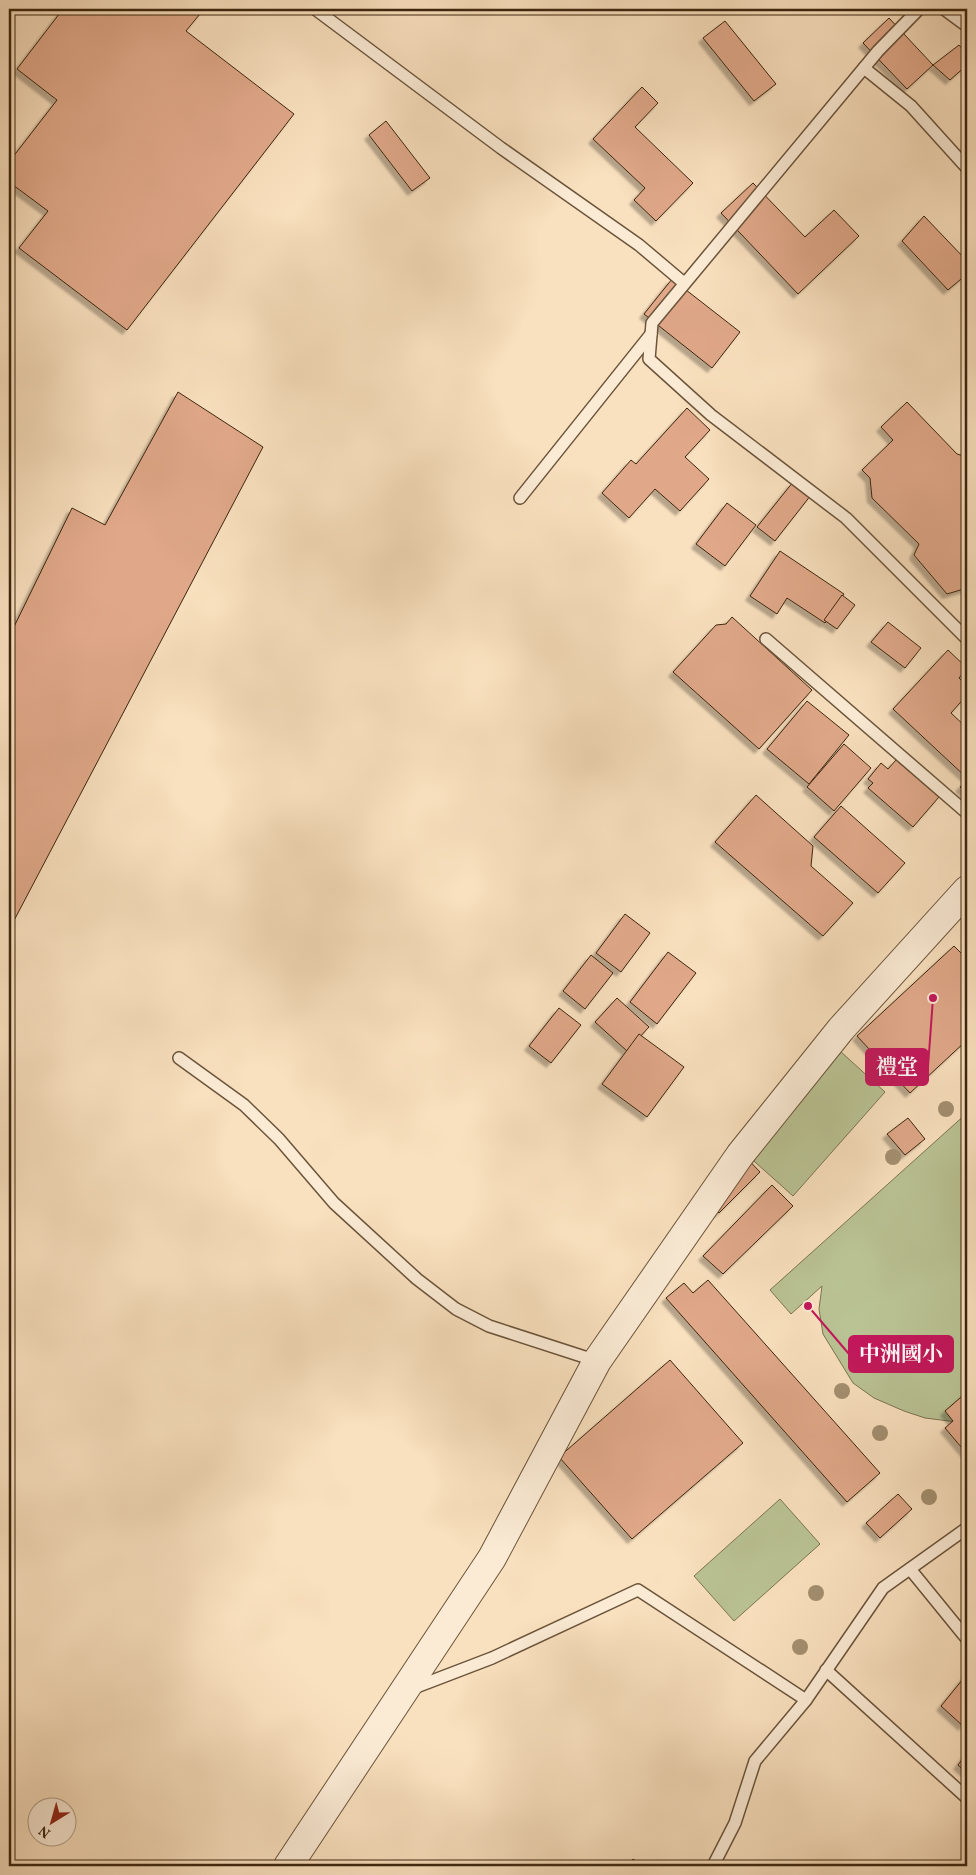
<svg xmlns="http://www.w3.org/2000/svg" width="976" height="1875" font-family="Vollkorn,'Noto Serif TC',serif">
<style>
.green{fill:#bac394;stroke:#7b7451}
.building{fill:#e0a889;stroke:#3c260e;filter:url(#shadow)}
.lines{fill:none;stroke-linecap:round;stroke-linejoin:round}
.service-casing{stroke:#6b543a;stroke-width:14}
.tertiary-casing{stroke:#6b543a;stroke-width:30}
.service{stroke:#fbebd5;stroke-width:11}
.tertiary{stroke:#fbebd5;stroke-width:28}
.tree{fill:#a38f70}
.leader{fill:none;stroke:#c2185b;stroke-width:2}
.callout-dot{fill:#c2185b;stroke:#fbebd5;stroke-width:2}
.callout{fill:#c2185b;stroke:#c2185b;stroke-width:2}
.callout-label{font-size:21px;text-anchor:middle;font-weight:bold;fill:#fff}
</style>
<defs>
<filter id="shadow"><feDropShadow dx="-4.5" dy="4.5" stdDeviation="1" flood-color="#0004"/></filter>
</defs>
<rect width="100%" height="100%" fill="#f9e0be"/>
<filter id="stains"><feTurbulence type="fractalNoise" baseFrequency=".004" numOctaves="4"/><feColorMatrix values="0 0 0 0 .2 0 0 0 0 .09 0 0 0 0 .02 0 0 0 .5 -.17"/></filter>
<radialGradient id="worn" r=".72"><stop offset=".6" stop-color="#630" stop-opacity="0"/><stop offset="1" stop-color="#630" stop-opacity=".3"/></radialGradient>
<g class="green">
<polygon points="829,1041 885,1092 793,1196 736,1145"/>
<polygon points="967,1113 967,1413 957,1422 925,1418 904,1411 874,1398 853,1383 823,1334 819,1309 822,1286 791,1314 770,1290"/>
<polygon points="780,1499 820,1544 734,1621 694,1576"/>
</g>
<g class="building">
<polygon points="63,9 204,9 186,31 294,114 127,330 19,248 48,211 9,182 9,162 57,100 17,69"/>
<polygon points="889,18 933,65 907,89 863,43"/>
<polygon points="725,21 776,84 754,101 703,38"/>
<polygon points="959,45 967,54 967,65 950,80 933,65"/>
<polygon points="642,87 658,103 635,127 693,183 656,221 634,200 645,188 593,139"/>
<polygon points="386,121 430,178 412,191 369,135"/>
<polygon points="753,183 805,237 834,210 859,236 798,294 721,213"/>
<polygon points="924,216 967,261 967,274 948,290 902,241"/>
<polygon points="672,279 740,332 712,368 644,314"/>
<polygon points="178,392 263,447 9,930 9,637 72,508 105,525"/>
<polygon points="907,402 957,454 967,457 967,588 947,594 914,555 919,544 872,498 870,478 862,470 893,440 881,427"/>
<polygon points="687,408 710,430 685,457 709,479 680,511 655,489 629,518 602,493 631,460 636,464"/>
<polygon points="793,482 811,495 775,541 757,527"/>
<polygon points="727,503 756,525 725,566 696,544"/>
<polygon points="780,551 844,594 825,623 787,598 777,614 750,596"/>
<polygon points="842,595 855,605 837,629 824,620"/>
<polygon points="732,617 812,690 759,749 673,672 716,625 726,624"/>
<polygon points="888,622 921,648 905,668 871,642"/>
<polygon points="948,650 967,668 959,678 967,686 967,695 951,713 967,728 967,778 893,709"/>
<polygon points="807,701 849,735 809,784 767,749"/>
<polygon points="844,744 871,768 834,811 807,787"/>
<polygon points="896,760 939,797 913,827 868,788 873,783 868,779 881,763 888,769"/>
<polygon points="967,780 967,794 960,787"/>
<polygon points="756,795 813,846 811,866 853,903 823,936 715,842"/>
<polygon points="841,806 905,863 878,893 814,837"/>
<polygon points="625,914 650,933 621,972 596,953"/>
<polygon points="954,946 967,959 967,1040 910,1093 857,1036"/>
<polygon points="668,952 696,973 657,1024 630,1002"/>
<polygon points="591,955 613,973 585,1009 563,991"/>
<polygon points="617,998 649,1027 627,1051 595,1022"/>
<polygon points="559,1008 581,1025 551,1063 529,1046"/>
<polygon points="639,1034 684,1067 647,1117 602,1084"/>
<polygon points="908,1118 925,1139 905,1155 887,1134"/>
<polygon points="742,1153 760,1172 719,1213 700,1194"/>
<polygon points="772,1185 793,1206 723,1274 703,1256"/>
<polygon points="708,1280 880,1473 847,1502 666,1298 684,1283 693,1293"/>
<polygon points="670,1360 743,1443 632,1539 559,1457"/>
<polygon points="967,1392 967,1454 945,1428 953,1421 945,1411"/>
<polygon points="898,1494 912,1509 880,1538 866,1523"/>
<polygon points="967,1674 967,1721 963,1726 941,1706"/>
<polygon points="967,1753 967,1773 958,1765"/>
<polygon points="633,1859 643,1866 628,1866"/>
</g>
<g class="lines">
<g class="service-casing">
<g id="service">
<polyline points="315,9 501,148 639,245 684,283"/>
<polyline points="919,9 878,51 652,323 649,359 711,415 846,518 967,639"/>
<polyline points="944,9 967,26"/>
<polyline points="864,68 911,106 967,168"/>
<polyline points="520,498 651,334"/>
<polyline points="766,639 967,813"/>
<polyline points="179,1058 244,1105 279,1139 334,1203 417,1279 456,1309 489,1326 597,1361"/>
<polyline points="910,1569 967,1639"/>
<polyline points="826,1670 967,1798"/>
<polyline points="411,1689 492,1658 638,1590 806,1700 883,1588 967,1528"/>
<polyline points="713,1866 735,1823 755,1761 806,1700"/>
</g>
</g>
<g class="tertiary-casing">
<polyline id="tertiary" points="288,1866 492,1558 597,1361 740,1155 841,1029 967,890"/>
</g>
<use href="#service" class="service"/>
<use href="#tertiary" class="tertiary"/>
</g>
<g class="tree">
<circle cx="946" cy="1109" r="8"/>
<circle cx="893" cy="1157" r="8"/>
<circle cx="842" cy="1391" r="8"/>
<circle cx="880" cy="1433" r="8"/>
<circle cx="929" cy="1497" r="8"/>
<circle cx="816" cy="1593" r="8"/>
<circle cx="800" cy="1647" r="8"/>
</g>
<path class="leader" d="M933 998L928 1067M808 1306L849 1354"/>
<g class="callout-dot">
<circle cx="933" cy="998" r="5"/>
<circle cx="808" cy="1306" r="5"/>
</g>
<g class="callout">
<rect x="866" y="1049" width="62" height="36" rx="5"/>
<rect x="849" y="1336" width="104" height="36" rx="5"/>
</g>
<g class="callout-label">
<text x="897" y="1074">禮堂</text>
<text x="901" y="1361">中洲國小</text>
</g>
<rect width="976" height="1875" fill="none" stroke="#f9e0be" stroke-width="30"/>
<rect x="10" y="10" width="956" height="1855" fill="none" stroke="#3c260e" stroke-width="2.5"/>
<rect x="15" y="15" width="946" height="1845" fill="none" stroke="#3c260e"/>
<g transform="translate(52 1822) rotate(217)"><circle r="24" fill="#fbebd5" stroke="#af9c85"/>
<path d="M0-4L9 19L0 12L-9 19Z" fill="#8f2418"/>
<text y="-8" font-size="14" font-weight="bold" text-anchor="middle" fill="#3c260e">N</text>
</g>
<rect width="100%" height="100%" filter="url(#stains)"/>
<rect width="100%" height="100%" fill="url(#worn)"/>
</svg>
